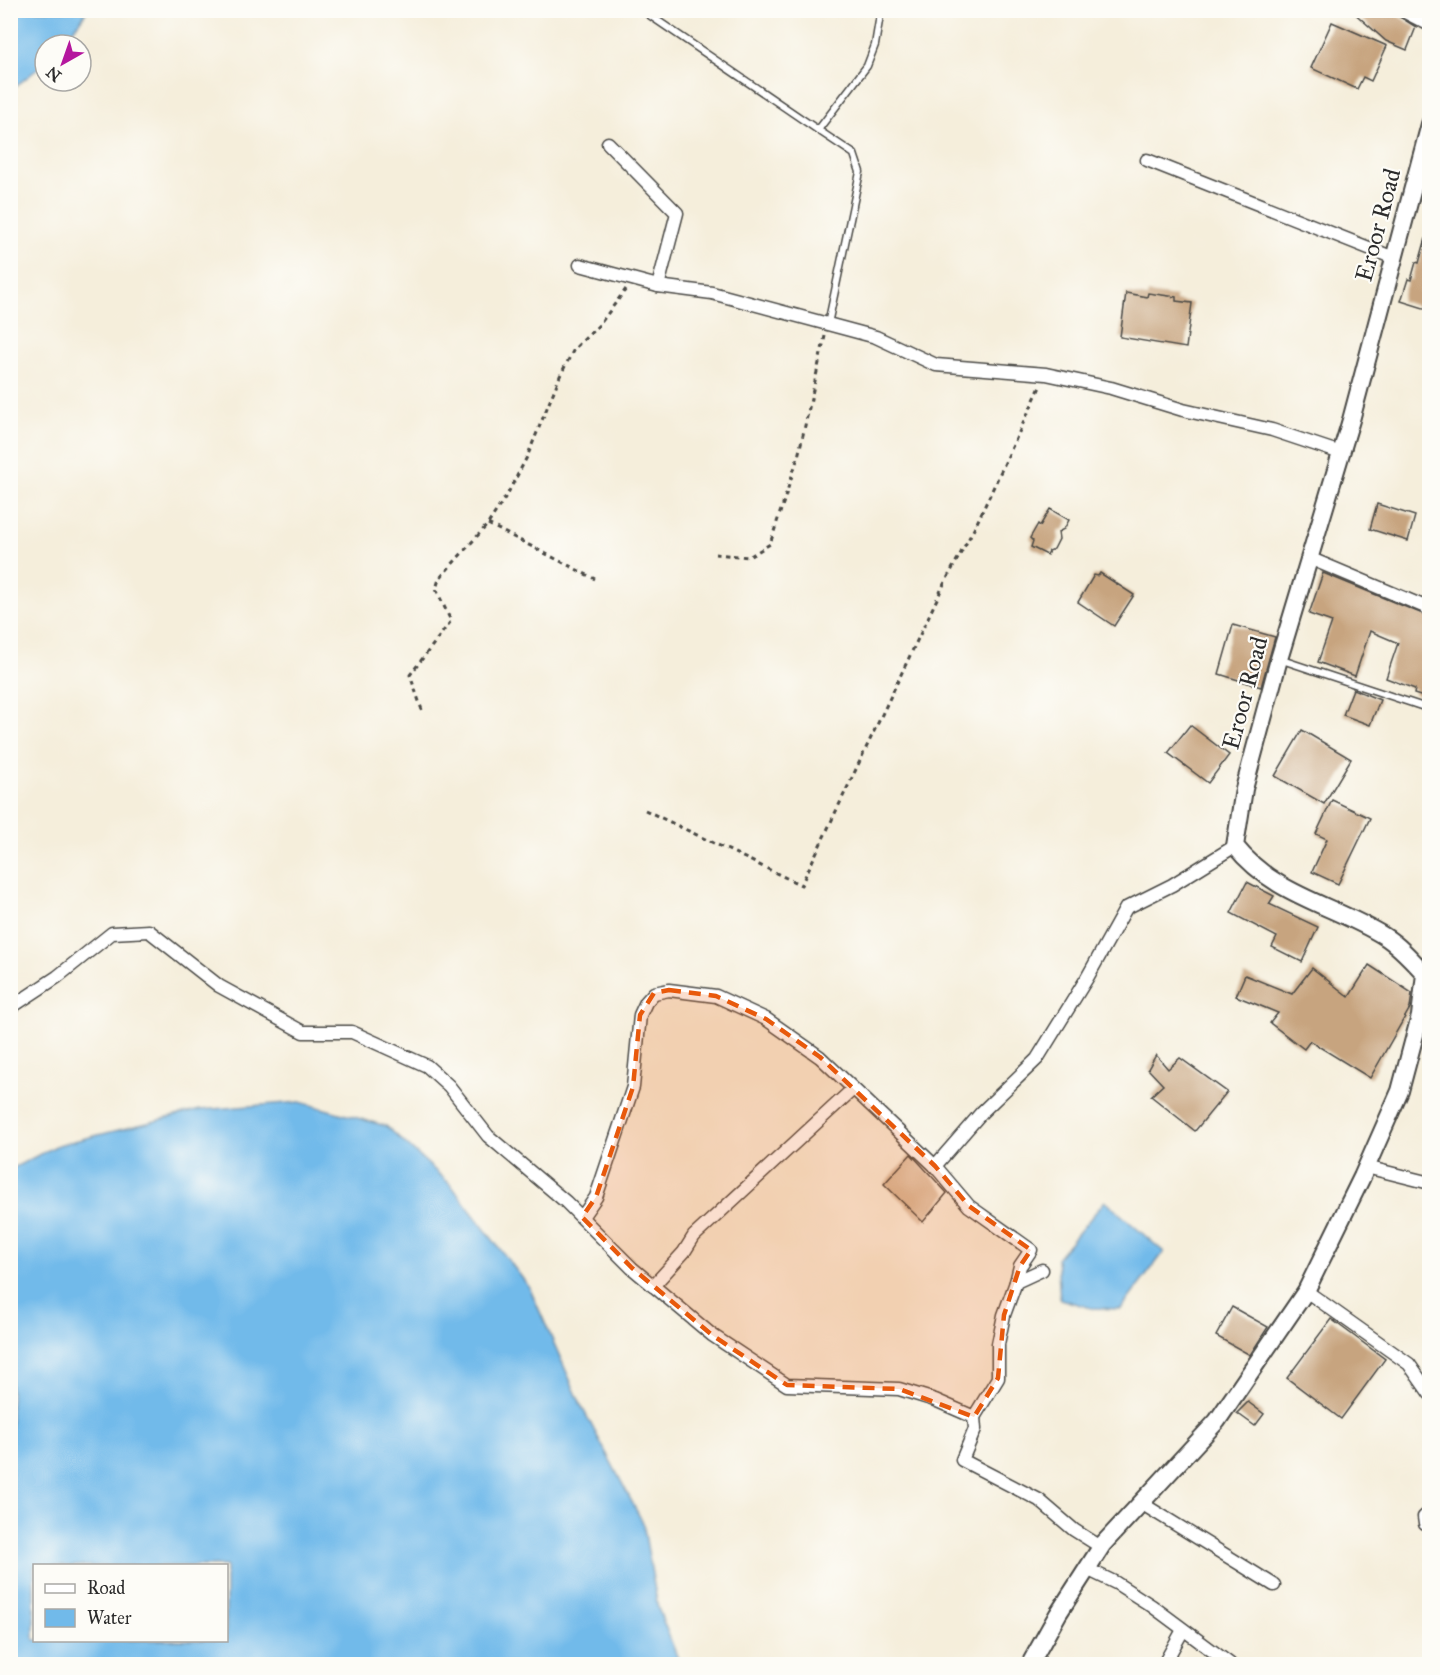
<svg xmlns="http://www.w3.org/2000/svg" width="1440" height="1675" font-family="'IM FELL Great Primer',serif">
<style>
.water{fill:#71baea;stroke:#4e728a;stroke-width:1.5;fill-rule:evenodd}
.building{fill:#c7a47f}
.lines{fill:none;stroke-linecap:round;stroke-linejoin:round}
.lane-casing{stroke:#494845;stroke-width:9}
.street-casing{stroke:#494845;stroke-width:15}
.secondary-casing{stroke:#494845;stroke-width:20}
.path{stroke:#494845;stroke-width:3;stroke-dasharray:4.5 4.5;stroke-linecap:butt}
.lane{stroke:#fff;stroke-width:6}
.street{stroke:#fff;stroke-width:12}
.secondary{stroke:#fff;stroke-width:16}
.marked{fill:#e8590c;fill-opacity:0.2;stroke:#e8590c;stroke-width:4.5;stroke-dasharray:12 8;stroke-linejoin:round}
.labels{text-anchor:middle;stroke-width:4.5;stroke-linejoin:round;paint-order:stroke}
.street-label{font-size:24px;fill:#2b2b2b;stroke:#fdfcf7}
</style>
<rect width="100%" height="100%" fill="#fdfcf7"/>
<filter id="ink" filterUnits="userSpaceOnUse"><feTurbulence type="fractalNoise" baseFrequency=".0167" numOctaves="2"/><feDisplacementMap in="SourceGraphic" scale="12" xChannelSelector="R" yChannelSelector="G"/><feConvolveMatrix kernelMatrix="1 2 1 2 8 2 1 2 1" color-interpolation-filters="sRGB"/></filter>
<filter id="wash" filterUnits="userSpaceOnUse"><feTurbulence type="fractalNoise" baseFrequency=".008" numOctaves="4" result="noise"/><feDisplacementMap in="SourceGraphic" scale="24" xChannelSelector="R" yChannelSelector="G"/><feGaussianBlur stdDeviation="1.35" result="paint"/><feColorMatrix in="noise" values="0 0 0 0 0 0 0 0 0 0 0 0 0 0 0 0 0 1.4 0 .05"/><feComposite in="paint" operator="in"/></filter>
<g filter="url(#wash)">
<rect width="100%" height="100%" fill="#f5eedb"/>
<g class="water">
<polygon points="11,10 87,11 62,45 45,45 45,63 11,90"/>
<path d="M300 1102 386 1126 451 1185 529 1287 582 1407 643 1523 658 1608 680 1664H11V1169L58 1145 200 1110ZM34 1566H226V1640H34Z"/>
<polygon points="1105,1201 1164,1252 1121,1309 1091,1308 1060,1299 1057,1258"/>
</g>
<g id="blocks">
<g class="building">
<polygon points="1351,10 1389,10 1416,27 1407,50 1386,41"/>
<polygon points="1332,22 1387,46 1371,81 1363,77 1357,89 1311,68"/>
<polygon points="1426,238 1430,239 1430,310 1401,301 1408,279 1411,280 1416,262 1419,263"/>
<polygon points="1126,293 1147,297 1148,293 1176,297 1176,301 1192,303 1186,348 1120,337"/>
<polygon points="1377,504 1415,516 1408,541 1370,529"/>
<polygon points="1050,509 1069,520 1064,529 1058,532 1059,539 1054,549 1049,551 1047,555 1031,547 1033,541 1030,538 1038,524 1040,526"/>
<polygon points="1100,573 1134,595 1114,626 1078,602 1094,575 1098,576"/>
<polygon points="1323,573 1430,617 1430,699 1414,694 1415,689 1386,678 1398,643 1370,631 1355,676 1318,662 1332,622 1309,614"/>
<polygon points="1233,625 1275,637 1261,687 1219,674"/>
<polygon points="1353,689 1380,700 1370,725 1343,715"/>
<polygon points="1190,725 1229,755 1208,783 1168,753"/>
<polygon points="1302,730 1351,759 1324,804 1275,776"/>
<polygon points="1332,800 1370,818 1338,884 1312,872 1327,839 1316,834"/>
<polygon points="1247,882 1274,896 1269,904 1318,927 1302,962 1272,947 1277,937 1231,913"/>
<polygon points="1369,965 1412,993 1410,1008 1370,1078 1310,1041 1304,1049 1270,1023 1278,1013 1236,996 1245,975 1292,994 1312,968 1349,997"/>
<polygon points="1156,1055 1168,1069 1180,1058 1227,1092 1195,1131 1151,1096 1163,1085 1148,1069"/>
<polygon points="911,1154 947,1193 923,1222 884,1184"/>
<polygon points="1232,1307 1268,1327 1250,1355 1216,1336"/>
<polygon points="1331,1319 1385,1359 1341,1419 1287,1378"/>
<polygon points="1248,1402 1264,1414 1255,1426 1237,1413"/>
</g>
</g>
</g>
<g filter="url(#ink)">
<use href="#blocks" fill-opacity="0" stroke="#494845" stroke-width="1.5"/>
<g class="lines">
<g class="lane-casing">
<g id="lane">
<polyline points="642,10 818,130"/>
<polyline points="828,324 860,172 854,154 818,130 867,66 875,45 880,15 873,10"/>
<polyline points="1279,659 1430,709"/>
</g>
</g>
<g class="street-casing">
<g id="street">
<polyline points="1401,10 1430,25"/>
<polyline points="608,143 677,213 658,286"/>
<polyline points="1147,160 1394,258"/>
<polyline points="1414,179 1430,184"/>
<polyline points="580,265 658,286 712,293 876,337 936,365 1046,374 1111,388 1183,410 1272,430 1341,453"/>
<polyline points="1309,558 1430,609"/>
<polyline points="10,1008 57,977 112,933 149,931 219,986 303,1032 352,1032 427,1066 449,1086 488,1136 566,1202 632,1268 712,1335 787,1385 899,1389 935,1400 974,1417 975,1429 962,1460 1039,1500 1074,1530 1101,1547"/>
<polyline points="935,1166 969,1206 1031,1250 1020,1266 1016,1282"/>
<polyline points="1366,1167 1430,1183"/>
<polyline points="582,1217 596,1197 633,1087 640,1015 646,1002 654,993 669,990 716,996 766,1019 820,1057 935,1166 982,1112 1037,1059 1087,978 1126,908 1172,885 1235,846"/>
<polyline points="653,1286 684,1252 694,1236 853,1089"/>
<polyline points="1306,1291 1409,1364 1430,1394"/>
<polyline points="974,1417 998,1378 998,1344 1004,1315 1016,1282 1042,1270"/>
<polyline points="1141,1503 1274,1585"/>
<polyline points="1425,1524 1424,1517 1430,1512"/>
<polyline points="1087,1569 1116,1583 1152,1606 1230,1664"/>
<polyline points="1164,1664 1183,1630"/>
</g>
</g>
<g class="secondary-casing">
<path id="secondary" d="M1030 1664 1058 1614 1103 1544 1217 1421 1306 1291 1362 1177 1400 1091 1420 1016 1425 974C1413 961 1400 946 1384 936 1332 904 1275 896 1235 846L1244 789 1279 659 1351 420 1430 124"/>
</g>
<g class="path">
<polyline points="488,524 595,579"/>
<polyline points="715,554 749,557 770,544 798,457 825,336"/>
<polyline points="422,710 410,675 451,621 436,589 439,579 488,524 508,493 527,457 560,376 574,349 600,324 626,289"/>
<polyline points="645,810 801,885 944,584 975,527 1040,387"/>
</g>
<use href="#lane" class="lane"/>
<use href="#street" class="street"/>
<use href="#secondary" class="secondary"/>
</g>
</g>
<path class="marked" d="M669 990 716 996 766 1019 820 1057 935 1166 969 1206 1031 1250 1020 1266 1004 1315 998 1378 974 1417 899 1389 787 1385 712 1335 632 1268 582 1217 596 1197 633 1087 640 1015 654 993Z"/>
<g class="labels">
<g class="street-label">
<text transform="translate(1378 225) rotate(-75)" y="8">Eroor Road</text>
<text transform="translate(1245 693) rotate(-75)" y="8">Eroor Road</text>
</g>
</g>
<rect width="1440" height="1675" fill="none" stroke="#fdfcf7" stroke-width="36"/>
<rect x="33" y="1564" width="195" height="78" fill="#fdfcf7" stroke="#a9a8a5" stroke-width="1.5"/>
<rect x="45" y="1584" width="30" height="9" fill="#ffffff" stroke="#a9a8a5" stroke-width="1.5"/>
<text x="87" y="1594" font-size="18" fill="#2b2b2b">Road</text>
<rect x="45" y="1609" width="30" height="18" fill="#71baea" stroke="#a9a8a5" stroke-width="1.5"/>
<text x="87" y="1624" font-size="18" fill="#2b2b2b">Water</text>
<g transform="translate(63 63) rotate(220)"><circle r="28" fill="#fdfcf7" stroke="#a9a8a5" stroke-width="1.5"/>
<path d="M0-4.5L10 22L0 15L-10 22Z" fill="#b5179e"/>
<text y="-9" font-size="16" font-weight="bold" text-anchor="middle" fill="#2b2b2b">N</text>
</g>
</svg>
